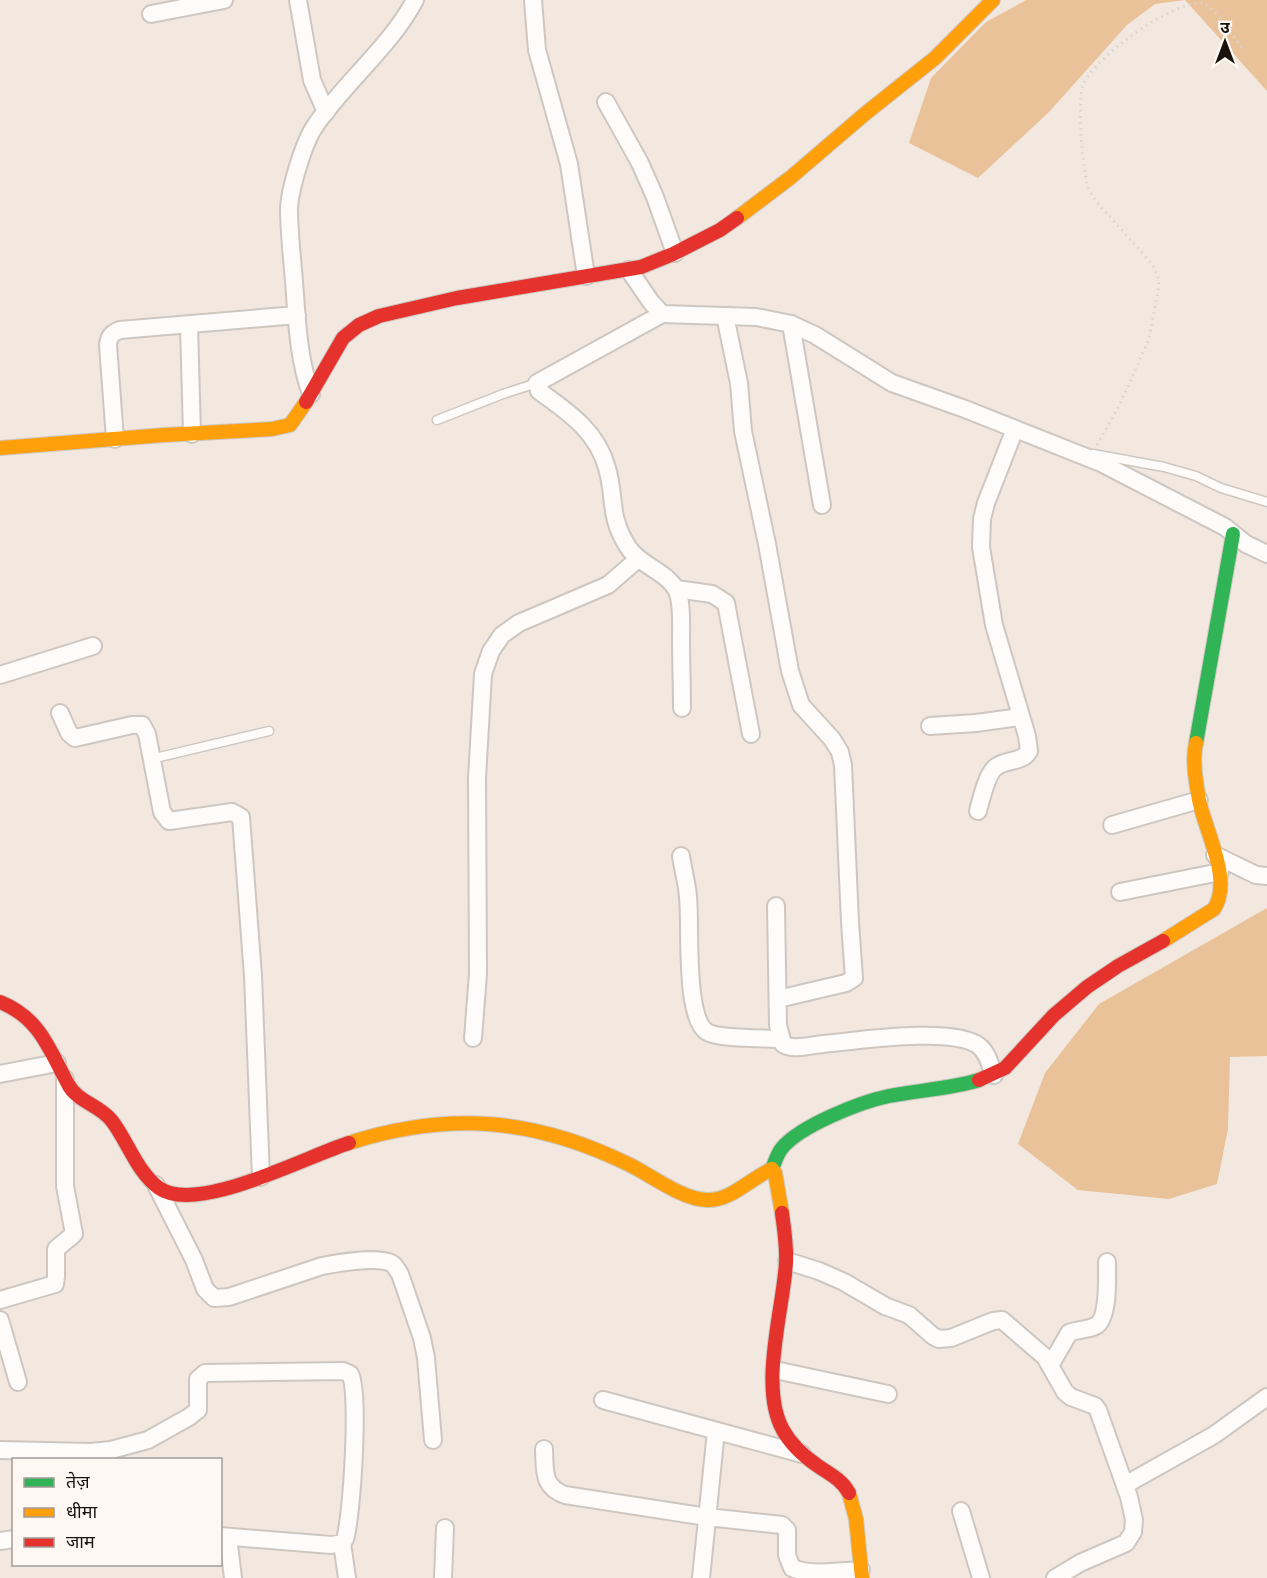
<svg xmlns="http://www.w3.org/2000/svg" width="1267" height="1578" font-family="Barlow,'Noto Sans Devanagari',sans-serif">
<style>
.forest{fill:#e9c29a}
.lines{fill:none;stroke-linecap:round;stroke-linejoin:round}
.lane-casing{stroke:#cec7c1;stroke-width:11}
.street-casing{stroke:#cec7c1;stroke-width:20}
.fast-casing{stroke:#cec7c1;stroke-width:16}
.slow-casing{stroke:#cec7c1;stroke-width:16}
.jam-casing{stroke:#cec7c1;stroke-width:16}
.path{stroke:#d8d4d1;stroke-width:3;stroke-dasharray:1.5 4.5;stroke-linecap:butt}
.lane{stroke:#fdfcfa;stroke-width:8}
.street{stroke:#fdfcfa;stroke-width:16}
.fast{stroke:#30b455;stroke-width:14}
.slow{stroke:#ff9f0a;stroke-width:14}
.jam{stroke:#e5322d;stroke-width:14}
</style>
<rect width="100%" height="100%" fill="#f2e8df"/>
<g class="forest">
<polygon points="1026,0 1267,0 1267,91 1185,0 1155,4 1127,25 1049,112 978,178 909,143 931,78 986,22"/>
<polygon points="1267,908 1267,1056 1230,1057 1228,1129 1217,1184 1169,1199 1078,1190 1018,1144 1045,1073 1099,1004"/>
</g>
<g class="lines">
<g class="lane-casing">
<g id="lane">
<polyline points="437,420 503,394 537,383"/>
<polyline points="1093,454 1164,467 1196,476 1221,488 1267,502"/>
<polyline points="151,759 269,731"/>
</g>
</g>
<g class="street-casing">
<g id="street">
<polyline points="298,0 312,80 326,112"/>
<polyline points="533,0 537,50 569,164 586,276"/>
<polyline points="151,14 224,0"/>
<polyline points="606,102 640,163 655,197 675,253"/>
<polyline points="629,270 651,302 662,314 756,317 791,324 815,335 892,383 965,409 1101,463 1225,527 1246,544 1267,554"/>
<path d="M662 314 537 383 539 391C568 412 597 431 607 468 616 499 608 516 628 547 640 567 674 573 679 597 682 610 681 626 681 639 681 662 682 685 682 708"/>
<polyline points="725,316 739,383 743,431 767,544 790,671 801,705 832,739 840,752 843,765 850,922 854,978 846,983 778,999"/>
<polyline points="791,324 822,505"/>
<polyline points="189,325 192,434"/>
<path d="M311 394C298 358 297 320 294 281 292 257 289 232 289 208 290 188 304 142 315 126 345 82 390 47 415 0"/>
<path d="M115 439 108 345C109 336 112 333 120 330L297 315"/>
<polyline points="676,589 712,594 726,603 751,734"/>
<polyline points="0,675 93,646"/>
<polyline points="60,713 69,733 75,738 132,725 142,725 147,734 162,812 169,821 232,812 241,817 253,976 261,1177"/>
<polyline points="930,726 976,723 1020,717"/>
<path d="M978 811C981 800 987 773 996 767 1005 759 1023 763 1029 751L1027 736 994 625 981 547 982 519 986 503 1015 429"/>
<polyline points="1112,825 1199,800"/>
<polyline points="1215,855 1256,875 1267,876"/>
<path d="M681 856C683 870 687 883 688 897 691 923 684 1018 707 1032 719 1039 763 1038 780 1039"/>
<polyline points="1120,892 1220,872"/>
<path d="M776 906 778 1025 783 1044C793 1051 811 1045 823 1044 857 1041 953 1026 979 1046 988 1053 990 1065 994 1075"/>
<polyline points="473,1038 478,974 477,778 483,674 491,651 502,635 519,623 608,585 638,559"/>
<polyline points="0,1074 57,1063"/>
<path d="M156 1185 194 1260 205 1289 214 1298 229 1297 322 1266C338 1263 376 1256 391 1263 395 1265 397 1270 400 1274L422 1338 426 1358 433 1440"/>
<polyline points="787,1261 819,1271 844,1282 885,1306 909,1315 933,1336 939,1339 951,1338 993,1321 1002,1320 1045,1357 1065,1392 1071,1397 1095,1406 1098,1410 1129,1497 1134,1520 1133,1532 1126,1543 1080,1563 1055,1578"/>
<polyline points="0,1300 55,1284 56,1276 56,1249 74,1234 65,1186 65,1079"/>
<polyline points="0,1320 18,1382"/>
<path d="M1051 1364 1069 1333C1078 1329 1090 1330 1097 1325 1109 1316 1107 1276 1107 1262"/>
<polyline points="775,1370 888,1394"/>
<polyline points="603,1400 802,1454"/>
<path d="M544 1449C545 1470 542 1487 565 1495L707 1517 782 1525 787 1530V1555L792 1568C812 1576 840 1571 861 1570"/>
<path d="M0 1450 91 1452 111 1450 148 1440 189 1417 198 1410V1379L205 1373 343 1371 350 1374C360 1390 352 1517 345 1539L342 1543 331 1545 220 1536"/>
<polyline points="1125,1485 1214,1435 1267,1397"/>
<polyline points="961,1511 981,1578"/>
<polyline points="228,1537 233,1578"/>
<polyline points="0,1541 14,1539"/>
<polyline points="342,1543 347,1578"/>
<polyline points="443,1578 445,1528"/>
<polyline points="701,1578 716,1431"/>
</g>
</g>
<g class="fast-casing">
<g id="fast">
<polyline points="1196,743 1233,534"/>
<path d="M772 1169C775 1162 777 1154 782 1148 800 1126 860 1102 889 1096 919 1090 950 1089 979 1080"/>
</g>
</g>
<g class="slow-casing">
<g id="slow">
<polyline points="737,218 790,178 866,113 935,58 993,0"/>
<polyline points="0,448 164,435 272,429 290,425 306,402"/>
<path d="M1163 941 1214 909C1233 880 1205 831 1199 800 1196 782 1192 760 1196 743"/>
<path d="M349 1143C449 1111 534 1118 628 1164 651 1175 681 1199 707 1200 731 1201 751 1178 772 1169L775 1173 782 1213"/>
<polyline points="849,1493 856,1519 862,1578"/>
</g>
</g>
<g class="jam-casing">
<g id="jam">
<polyline points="306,402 343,338 359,325 379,316 457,298 641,267 673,254 720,230 737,218"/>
<path d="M0 1002C40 1018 49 1049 68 1084 77 1102 100 1105 112 1121 128 1142 137 1172 159 1188 197 1215 307 1156 349 1143"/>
<polyline points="979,1080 1005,1068 1054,1015 1087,987 1118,966 1163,941"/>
<path d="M782 1213C784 1229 787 1246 786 1263 783 1311 759 1387 783 1430 791 1445 805 1457 818 1466 830 1474 842 1480 849 1493"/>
</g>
</g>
<path class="path" d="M1097 445 1119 406 1149 339 1159 286 1158 276 1152 264 1095 200C1093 196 1090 192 1088 187 1082 168 1078 107 1082 88 1090 59 1174 0 1203 3 1216 9 1232 35 1242 47"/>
<use href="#lane" class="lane"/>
<use href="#street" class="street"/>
<use href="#fast" class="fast"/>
<use href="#slow" class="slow"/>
<use href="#jam" class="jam"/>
</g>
<rect x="12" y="1458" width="210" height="108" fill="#fff7f1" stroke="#a39b96" stroke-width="1.5"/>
<rect x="24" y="1478" width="30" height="9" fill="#30b455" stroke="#a39b96" stroke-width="1.5"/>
<text x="66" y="1488" font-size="18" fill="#19120d">तेज़</text>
<rect x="24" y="1508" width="30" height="9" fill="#ff9f0a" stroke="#a39b96" stroke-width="1.5"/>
<text x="66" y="1518" font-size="18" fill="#19120d">धीमा</text>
<rect x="24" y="1538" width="30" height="9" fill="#e5322d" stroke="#a39b96" stroke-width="1.5"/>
<text x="66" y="1548" font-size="18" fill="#19120d">जाम</text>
<g transform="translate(1225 42)" stroke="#fff7f1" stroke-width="4.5" paint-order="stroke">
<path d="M0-4.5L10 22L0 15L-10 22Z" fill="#19120d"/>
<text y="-9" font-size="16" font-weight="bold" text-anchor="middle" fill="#19120d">उ</text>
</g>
</svg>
